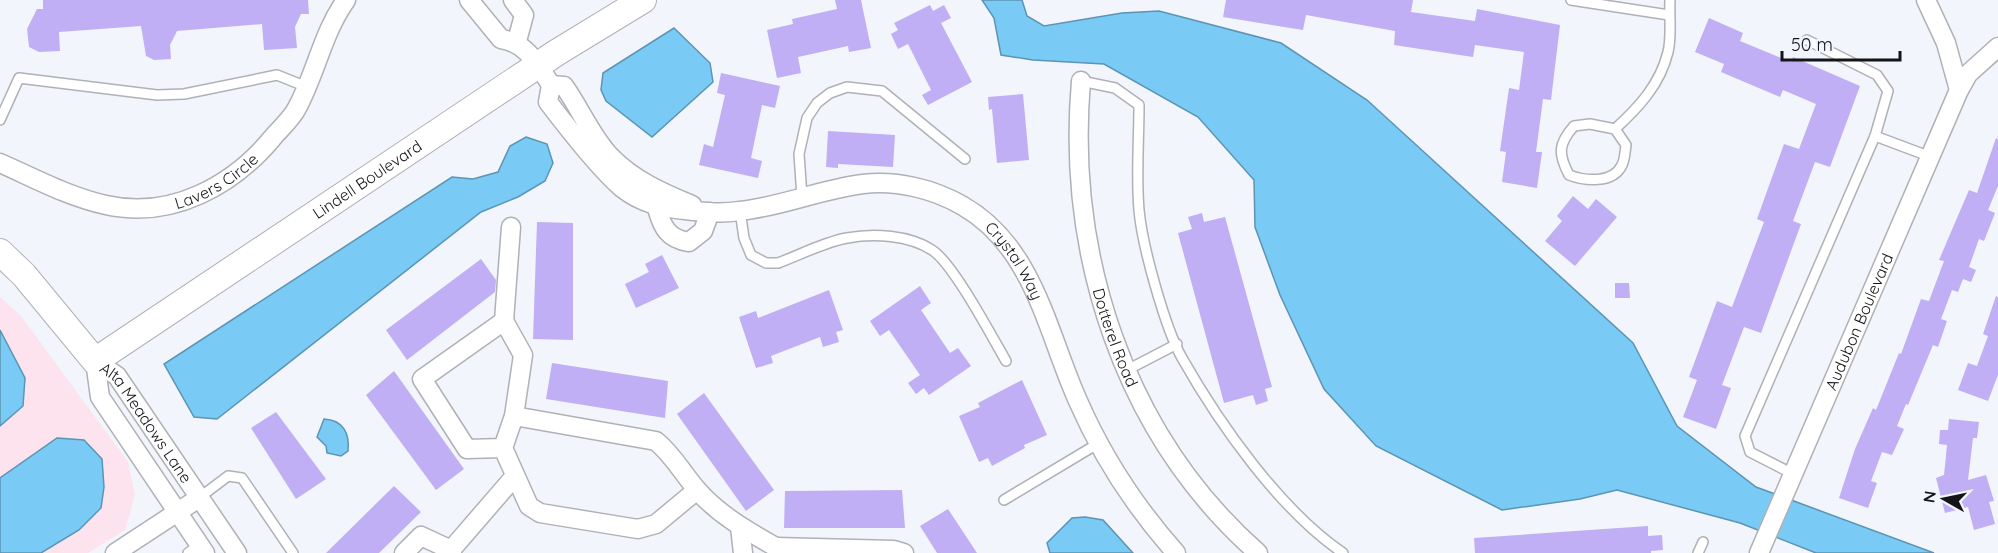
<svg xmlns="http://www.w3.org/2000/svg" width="1998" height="553" font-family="Quicksand,sans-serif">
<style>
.commercial{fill:#fce3ee}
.water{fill:#7acaf6;stroke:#5c94b3;stroke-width:1.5}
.building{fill:#c0aff5}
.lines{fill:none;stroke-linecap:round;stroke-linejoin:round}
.lane-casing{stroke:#afb1b7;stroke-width:12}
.street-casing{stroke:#afb1b7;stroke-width:21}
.secondary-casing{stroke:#afb1b7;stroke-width:28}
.lane{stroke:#fff;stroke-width:9}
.street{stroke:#fff;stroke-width:18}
.secondary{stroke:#fff;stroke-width:26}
.labels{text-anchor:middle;stroke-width:6;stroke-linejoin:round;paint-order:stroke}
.street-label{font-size:16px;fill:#151518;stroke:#f3f5fc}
</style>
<rect width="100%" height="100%" fill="#f3f5fc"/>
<polygon class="commercial" points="0,297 21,316 128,462 135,495 125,530 88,553 0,553"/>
<g class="water">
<polygon points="982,0 1022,0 1027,16 1044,26 1122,13 1159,11 1281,43 1367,100 1633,343 1677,426 1756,487 1934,553 1816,553 1740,523 1617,490 1580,499 1502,510 1376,446 1324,389 1280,295 1255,227 1254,180 1198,117 1104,64 1033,60 1001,55 994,18"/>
<polygon points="674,28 710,63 713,82 652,137 606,101 601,90 603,73"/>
<polygon points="526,137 547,144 553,163 545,181 518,197 481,212 217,419 194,417 164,364 452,177 473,179 498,172 510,146"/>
<polygon points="0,330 25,378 23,406 0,426"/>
<path d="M324 419C343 420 350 433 348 451L341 456 327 453 326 446 317 437Z"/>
<polygon points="57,438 84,440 102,459 104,487 101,508 79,530 41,553 0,553 0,478"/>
<polygon points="1085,517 1103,520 1133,553 1050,553 1047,543 1072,518"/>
</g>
<g class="building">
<polygon points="43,0 308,0 309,14 301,14 295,27 297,48 264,50 262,24 177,31 170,45 171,59 154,60 146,56 141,26 59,32 60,51 39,52 29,47 27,29 37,9 43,9"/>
<polygon points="835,0 861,0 871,48 849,52 848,46 798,57 801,73 777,78 767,30 793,24 792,19 837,9"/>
<polygon points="1226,0 1413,0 1411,12 1475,21 1477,9 1560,25 1551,100 1543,99 1536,152 1542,152 1537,188 1502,182 1506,152 1500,151 1509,88 1519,90 1524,52 1475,45 1473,57 1394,45 1395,31 1306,15 1303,30 1223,17"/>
<polygon points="930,5 933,11 944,5 951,18 941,23 972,82 928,105 922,95 931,90 908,44 898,49 891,34 898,30 894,23"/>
<polygon points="1709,18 1743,33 1740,41 1791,62 1793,57 1860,86 1830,167 1815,162 1793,221 1801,224 1761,333 1744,327 1722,385 1731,388 1716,429 1683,417 1697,380 1689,377 1717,301 1732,307 1764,222 1757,219 1784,144 1799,149 1816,104 1783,90 1780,97 1721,72 1724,64 1695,52"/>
<polygon points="721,73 780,86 775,108 762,105 751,158 762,161 758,178 699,165 704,144 713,147 725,95 717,93"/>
<polygon points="1023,94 1029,160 997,163 992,109 989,110 988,97"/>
<polygon points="828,131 895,135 893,167 838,164 838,168 826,167"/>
<polygon points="1996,138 1998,139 1998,186 1988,210 1995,213 1984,241 1979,239 1969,267 1976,270 1971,282 1963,279 1958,292 1952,290 1941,319 1947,321 1938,347 1933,345 1908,405 1906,404 1897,426 1904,429 1892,455 1882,452 1871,481 1877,483 1868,508 1839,498 1855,449 1873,408 1876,410 1899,353 1901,354 1921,299 1929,301 1944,261 1939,260 1969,190 1977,193"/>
<polygon points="1573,196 1588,209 1596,199 1617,217 1575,266 1545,241 1562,221 1557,216"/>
<polygon points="1202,213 1204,222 1225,217 1272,387 1265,389 1268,401 1256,405 1253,395 1224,403 1178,233 1192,229 1188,217"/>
<polygon points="537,222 573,223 573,340 533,339"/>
<polygon points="662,255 679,288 636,308 625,284 649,272 645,264"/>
<polygon points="481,259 496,280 495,292 407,360 386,330"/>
<polygon points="1615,283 1629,283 1630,298 1615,298"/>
<polygon points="920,286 931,303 921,310 950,353 958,348 971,366 929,395 924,388 916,394 908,383 920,375 889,330 880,336 870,321"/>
<polygon points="829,290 843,330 836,332 839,342 823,347 820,337 771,356 773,363 756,368 739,317 756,311 758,318"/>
<polygon points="1996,296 1998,297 1998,375 1988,401 1958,390 1968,363 1977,366 1988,336 1983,334"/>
<polygon points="552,363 668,381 665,418 546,399"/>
<polygon points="394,371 464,469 436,490 366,395"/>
<polygon points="1022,380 1047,435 1024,445 1025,448 992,466 988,458 979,462 959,416 980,407 978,403"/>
<polygon points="704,393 774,490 746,511 677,414"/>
<polygon points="276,412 326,479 296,499 251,428"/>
<polygon points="1949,419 1979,422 1977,438 1973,438 1968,480 1986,475 1994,501 1989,502 1995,524 1974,530 1968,507 1945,513 1936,478 1944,475 1947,445 1939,444 1940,430 1948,430"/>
<polygon points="394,486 421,512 379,553 326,553"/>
<polygon points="902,490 905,528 784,528 785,491"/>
<polygon points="948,509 977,553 937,553 920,526"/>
<polygon points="1648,526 1648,536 1662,535 1663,550 1651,551 1651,553 1475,553 1474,538"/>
</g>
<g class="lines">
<g class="lane-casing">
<g id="lane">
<polyline points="1571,0 1669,15"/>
<path d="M1081 81 1115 88 1139 105C1139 140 1136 176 1139 210 1142 245 1165 328 1182 358 1220 425 1280 510 1343 553"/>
<polyline points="0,120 19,78 157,95 184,94 277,75 307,87"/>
<path d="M1590 124 1615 129 1626 145C1625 151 1625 159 1622 165 1613 184 1585 181 1569 175 1558 154 1558 144 1574 126Z"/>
<path d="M1615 129C1638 108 1660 85 1668 52 1672 36 1669 16 1670 0"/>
<polyline points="1875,136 1931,157"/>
<polyline points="802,197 799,154 807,118 817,103 830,93 847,87 882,91 965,159"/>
<path d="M740 211 744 238 751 255 766 263H778C800 255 824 242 847 238 874 233 909 235 932 250 953 263 992 337 1006 361"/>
<polyline points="1127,370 1177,344"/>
<polyline points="1793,474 1750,452 1745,436 1875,136 1888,91 1877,75 1807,40"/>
<polyline points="199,498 228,476 242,478 293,553"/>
<polyline points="1004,500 1099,443"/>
<polyline points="188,553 199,545"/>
<polyline points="1698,553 1703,542"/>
</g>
</g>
<g class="street-casing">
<g id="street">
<path id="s1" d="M469 0 501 39C527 43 537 64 551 85L548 102C567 127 599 168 622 188 641 203 662 208 685 210 703 212 721 214 739 211 781 207 821 189 863 184 897 180 934 189 963 206 1034 247 1047 332 1078 401 1102 456 1136 508 1176 553"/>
<polyline points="513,0 524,15 517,41"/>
<polyline points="1926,0 1946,43 1959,90"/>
<path id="s2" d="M1081 81C1066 255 1124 435 1258 553"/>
<path d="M551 85 564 86C580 108 592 138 611 157 633 180 663 193 692 205"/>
<path id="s3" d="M0 163C34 178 69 197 106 205 172 220 234 185 274 136 282 127 292 118 297 108 316 73 323 32 346 0"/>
<path d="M657 208C662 227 668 239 689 242L703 231 710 212"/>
<polyline points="504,321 511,227"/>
<path id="s4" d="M95 361 117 376 237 553"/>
<polyline points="95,361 100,397 205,553"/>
<path d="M514 416 656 441C674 456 683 474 698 491 722 518 755 535 786 553"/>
<polyline points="503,448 467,449 422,379 504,321 523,355 514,416 503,448 529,506 540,513 638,529 656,524 697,490"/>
<polyline points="740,527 743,553"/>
<polyline points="776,547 894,550 904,553"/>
<polyline points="115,553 199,498"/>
<polyline points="404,553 421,536 451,550"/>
<polyline points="452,553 451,550 515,476"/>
<path id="s5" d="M1759 553 1959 90 1968 74 1998 47"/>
</g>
</g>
<g class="secondary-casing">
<g id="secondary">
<path id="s6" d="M0 252 24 275 95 361 556 53 643 0"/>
</g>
</g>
<use href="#lane" class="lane"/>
<use href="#street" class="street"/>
<use href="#secondary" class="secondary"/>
</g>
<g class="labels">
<g class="street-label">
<text dy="6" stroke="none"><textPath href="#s3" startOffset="231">Lavers Circle</textPath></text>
<text dy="6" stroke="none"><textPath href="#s6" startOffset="472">Lindell Boulevard</textPath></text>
<text dy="6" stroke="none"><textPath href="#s1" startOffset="681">Crystal Way</textPath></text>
<text dy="6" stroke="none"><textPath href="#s5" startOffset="252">Audubon Boulevard</textPath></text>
<text dy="6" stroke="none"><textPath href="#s2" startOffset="261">Dotterel Road</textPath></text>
<text dy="6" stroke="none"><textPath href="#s4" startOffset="81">Alta Meadows Lane</textPath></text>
</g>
</g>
<g transform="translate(1944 499) rotate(279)" stroke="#f3f5fc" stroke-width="4.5" paint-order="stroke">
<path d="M0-4.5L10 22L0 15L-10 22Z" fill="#151518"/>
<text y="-9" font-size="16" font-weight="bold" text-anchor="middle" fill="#151518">N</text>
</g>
<path d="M1782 51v9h118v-9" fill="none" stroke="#151518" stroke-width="3"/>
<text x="1791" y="51" font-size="18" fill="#151518" stroke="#f3f5fc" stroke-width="4.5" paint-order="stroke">50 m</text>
</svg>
